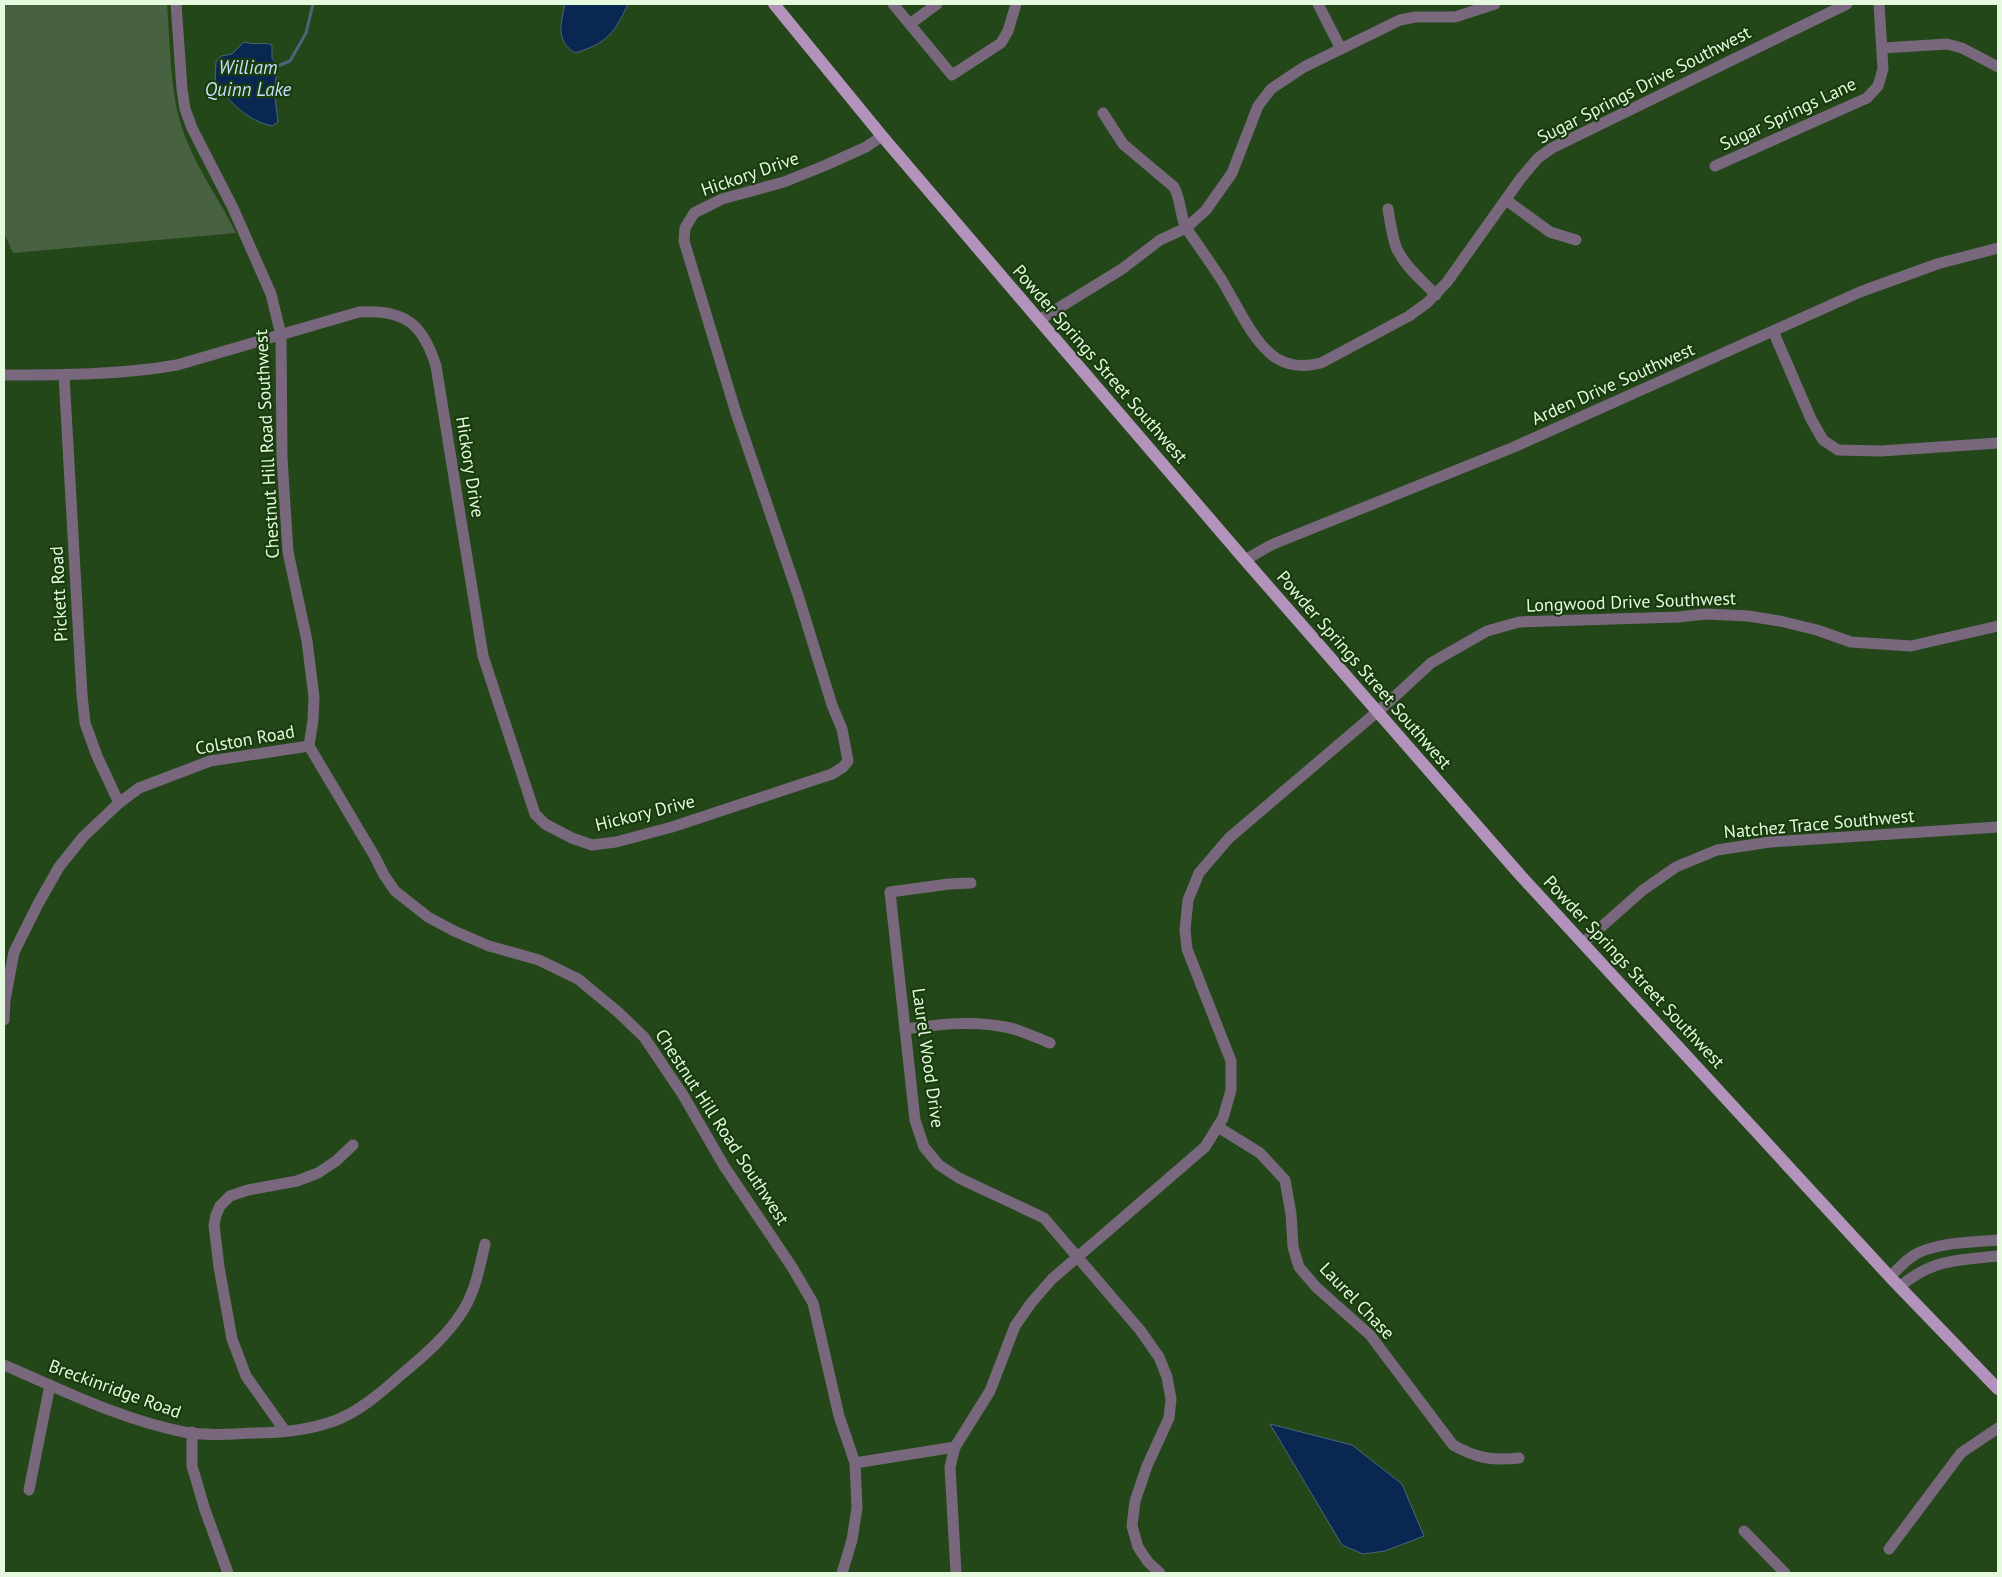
<svg xmlns="http://www.w3.org/2000/svg" width="2002" height="1577" font-family="'PT Sans',sans-serif">
<style>
.green{fill:#486141}
.water{fill:#0a2752;stroke:#4b667c}
.lines{fill:none;stroke-linecap:round;stroke-linejoin:round}
.stream{stroke:#4b667c;stroke-width:3}
.minor{stroke:#79687d;stroke-width:11}
.major{stroke:#b392bc;stroke-width:12}
.labels{text-anchor:middle;stroke-width:4.5;stroke-linejoin:round;paint-order:stroke}
.street-label{font-size:18px;fill:#e4f9de;stroke:#193c0e}
.water-label{font-size:19px;font-style:italic;fill:#c9ddfb;stroke:#193c0e}
</style>
<rect width="100%" height="100%" fill="#24471a"/>
<path class="green" d="M4 4H167C170 40 170 87 180 121 191 161 218 196 236 233L13 253 4 233Z"/>
<g class="water">
<path d="M565 4H628C614 34 607 43 575 53 555 40 561 24 565 4Z"/>
<path d="M244 42C257 46 262 41 272 45V58L278 66 274 89 278 122 272 126C246 120 232 103 215 84L216 62 221 56 232 54Z"/>
<polygon points="1270,1424 1352,1445 1402,1484 1424,1536 1385,1551 1363,1554 1342,1545"/>
</g>
<g class="lines">
<polyline class="stream" points="278,66 290,61 306,33 313,4"/>
<g class="minor">
<polyline points="176,4 182,89 185,109 192,128 233,208 271,294 281,335 282,458 288,552 307,641 314,697 313,720 309,746 375,857 384,875 395,891 428,917 454,931 489,946 539,960 578,979 618,1012 644,1037 683,1095 724,1166 792,1267 813,1303 839,1416 855,1463 857,1508 852,1540 842,1573"/>
<polyline points="893,4 952,75 1001,43 1008,31 1016,4"/>
<polyline points="1318,4 1341,49"/>
<polyline points="910,24 937,4"/>
<polyline points="1883,48 1947,44 1962,48 1998,67"/>
<path d="M1103 113 1123 144 1174 187C1181 200 1180 215 1186 228 1198 245 1210 262 1221 279 1236 303 1253 343 1276 358 1290 367 1305 367 1321 363L1409 316 1427 303 1447 282 1521 178 1538 158 1552 148 1847 4"/>
<polyline points="1715,166 1867,98 1878,86 1883,69 1879,4"/>
<polyline points="1506,200 1550,232 1576,240"/>
<path d="M1388 209C1390 221 1392 235 1396 247 1404 266 1422 280 1436 295"/>
<polyline points="1039,320 1122,269 1160,240 1186,228 1206,210 1232,173 1258,106 1271,89 1304,67 1400,20 1415,17 1455,17 1495,4"/>
<polyline points="1773,331 1811,419 1823,440 1838,450 1881,451 1998,443"/>
<path d="M4 375C62 375 119 375 177 365L359 312C405 309 423 324 436 366L483 656 535 814 545 824 572 838 592 845 616 842 672 827 832 774 843 767 848 761 842 729 832 705 798 595 736 413 684 241 685 228 694 213 722 199 784 182 826 165 866 147 882 136"/>
<polyline points="64,375 82,695 85,723 97,756 119,803"/>
<polyline points="1245,560 1271,545 1514,447 1860,292 1937,264 1998,248"/>
<polyline points="971,883 949,884 890,892 915,1120 924,1147 939,1165 959,1178 1044,1218 1140,1330 1159,1357 1167,1377 1171,1399 1169,1418 1147,1466 1135,1501 1132,1526 1138,1547 1148,1562 1160,1573"/>
<polyline points="1583,943 1643,890 1676,867 1717,850 1770,842 1998,827"/>
<polyline points="4,1020 5,1000 14,952 38,904 59,867 83,837 119,803 139,788 210,761 309,746"/>
<path d="M905 1029C942 1024 973 1020 1010 1028 1023 1031 1037 1038 1050 1043"/>
<path d="M1218 1127 1260 1153 1285 1180 1291 1214 1293 1247 1299 1267 1316 1287 1370 1335 1453 1445C1476 1458 1492 1461 1519 1458"/>
<path d="M1890 1277C1899 1268 1908 1257 1920 1252 1944 1242 1973 1242 1998 1240"/>
<path d="M1899 1287C1933 1259 1957 1260 1998 1256"/>
<path d="M4 1365C62 1390 122 1420 184 1432 206 1436 230 1434 252 1433 278 1433 309 1430 334 1421 359 1412 383 1391 402 1374 425 1355 449 1334 464 1309 476 1289 480 1265 485 1244"/>
<polyline points="285,1431 246,1376 232,1339 219,1267 214,1225 216,1215 220,1206 230,1196 248,1190 297,1181 318,1173 336,1161 353,1145"/>
<polyline points="192,1432 192,1466 205,1510 228,1573"/>
<polyline points="955,1447 950,1467 956,1573"/>
<polyline points="855,1463 955,1447 990,1391 1015,1326 1031,1303 1052,1279 1205,1147 1223,1118 1231,1090 1231,1061 1187,949 1185,930 1188,900 1199,873 1229,838 1391,700 1431,663 1487,631 1519,622 1678,617 1706,614 1748,616 1780,621 1817,630 1851,642 1911,646 1998,626"/>
<polyline points="29,1490 50,1385"/>
<polyline points="1744,1531 1785,1573"/>
<polyline points="1889,1549 1961,1453 1998,1428"/>
</g>
<polyline class="major" points="774,4 882,136 1039,320 1245,560 1521,876 1890,1277 1998,1389"/>
</g>
<g class="labels">
<g class="street-label">
<text transform="translate(1644 85) rotate(-27)" y="6">Sugar Springs Drive Southwest</text>
<text transform="translate(1788 114) rotate(-25)" y="6">Sugar Springs Lane</text>
<text transform="translate(750 174) rotate(-19)" y="6">Hickory Drive</text>
<text transform="translate(1100 364) rotate(49)" y="6">Powder Springs Street Southwest</text>
<text transform="translate(1613 384) rotate(-24)" y="6">Arden Drive Southwest</text>
<text transform="translate(267 444) rotate(-93)" y="6">Chestnut Hill Road Southwest</text>
<text transform="translate(470 467) rotate(81)" y="6">Hickory Drive</text>
<text transform="translate(59 594) rotate(-93)" y="6">Pickett Road</text>
<text transform="translate(1631 602) rotate(-2)" y="6">Longwood Drive Southwest</text>
<text transform="translate(1364 670) rotate(49)" y="6">Powder Springs Street Southwest</text>
<text transform="translate(245 740) rotate(-10)" y="6">Colston Road</text>
<text transform="translate(645 813) rotate(-14)" y="6">Hickory Drive</text>
<text transform="translate(1819 824) rotate(-5)" y="6">Natchez Trace Southwest</text>
<text transform="translate(1634 972) rotate(47)" y="6">Powder Springs Street Southwest</text>
<text transform="translate(928 1058) rotate(82)" y="6">Laurel Wood Drive</text>
<text transform="translate(722 1127) rotate(57)" y="6">Chestnut Hill Road Southwest</text>
<text transform="translate(1357 1301) rotate(46)" y="6">Laurel Chase</text>
<text transform="translate(115 1389) rotate(20)" y="6">Breckinridge Road</text>
</g>
<g class="water-label">
<text x="248" y="74">William<tspan x="248" dy="22">Quinn Lake</tspan></text>
</g>
</g>
<rect width="2002" height="1577" fill="none" stroke="#e4f9de" stroke-width="10"/>
</svg>
